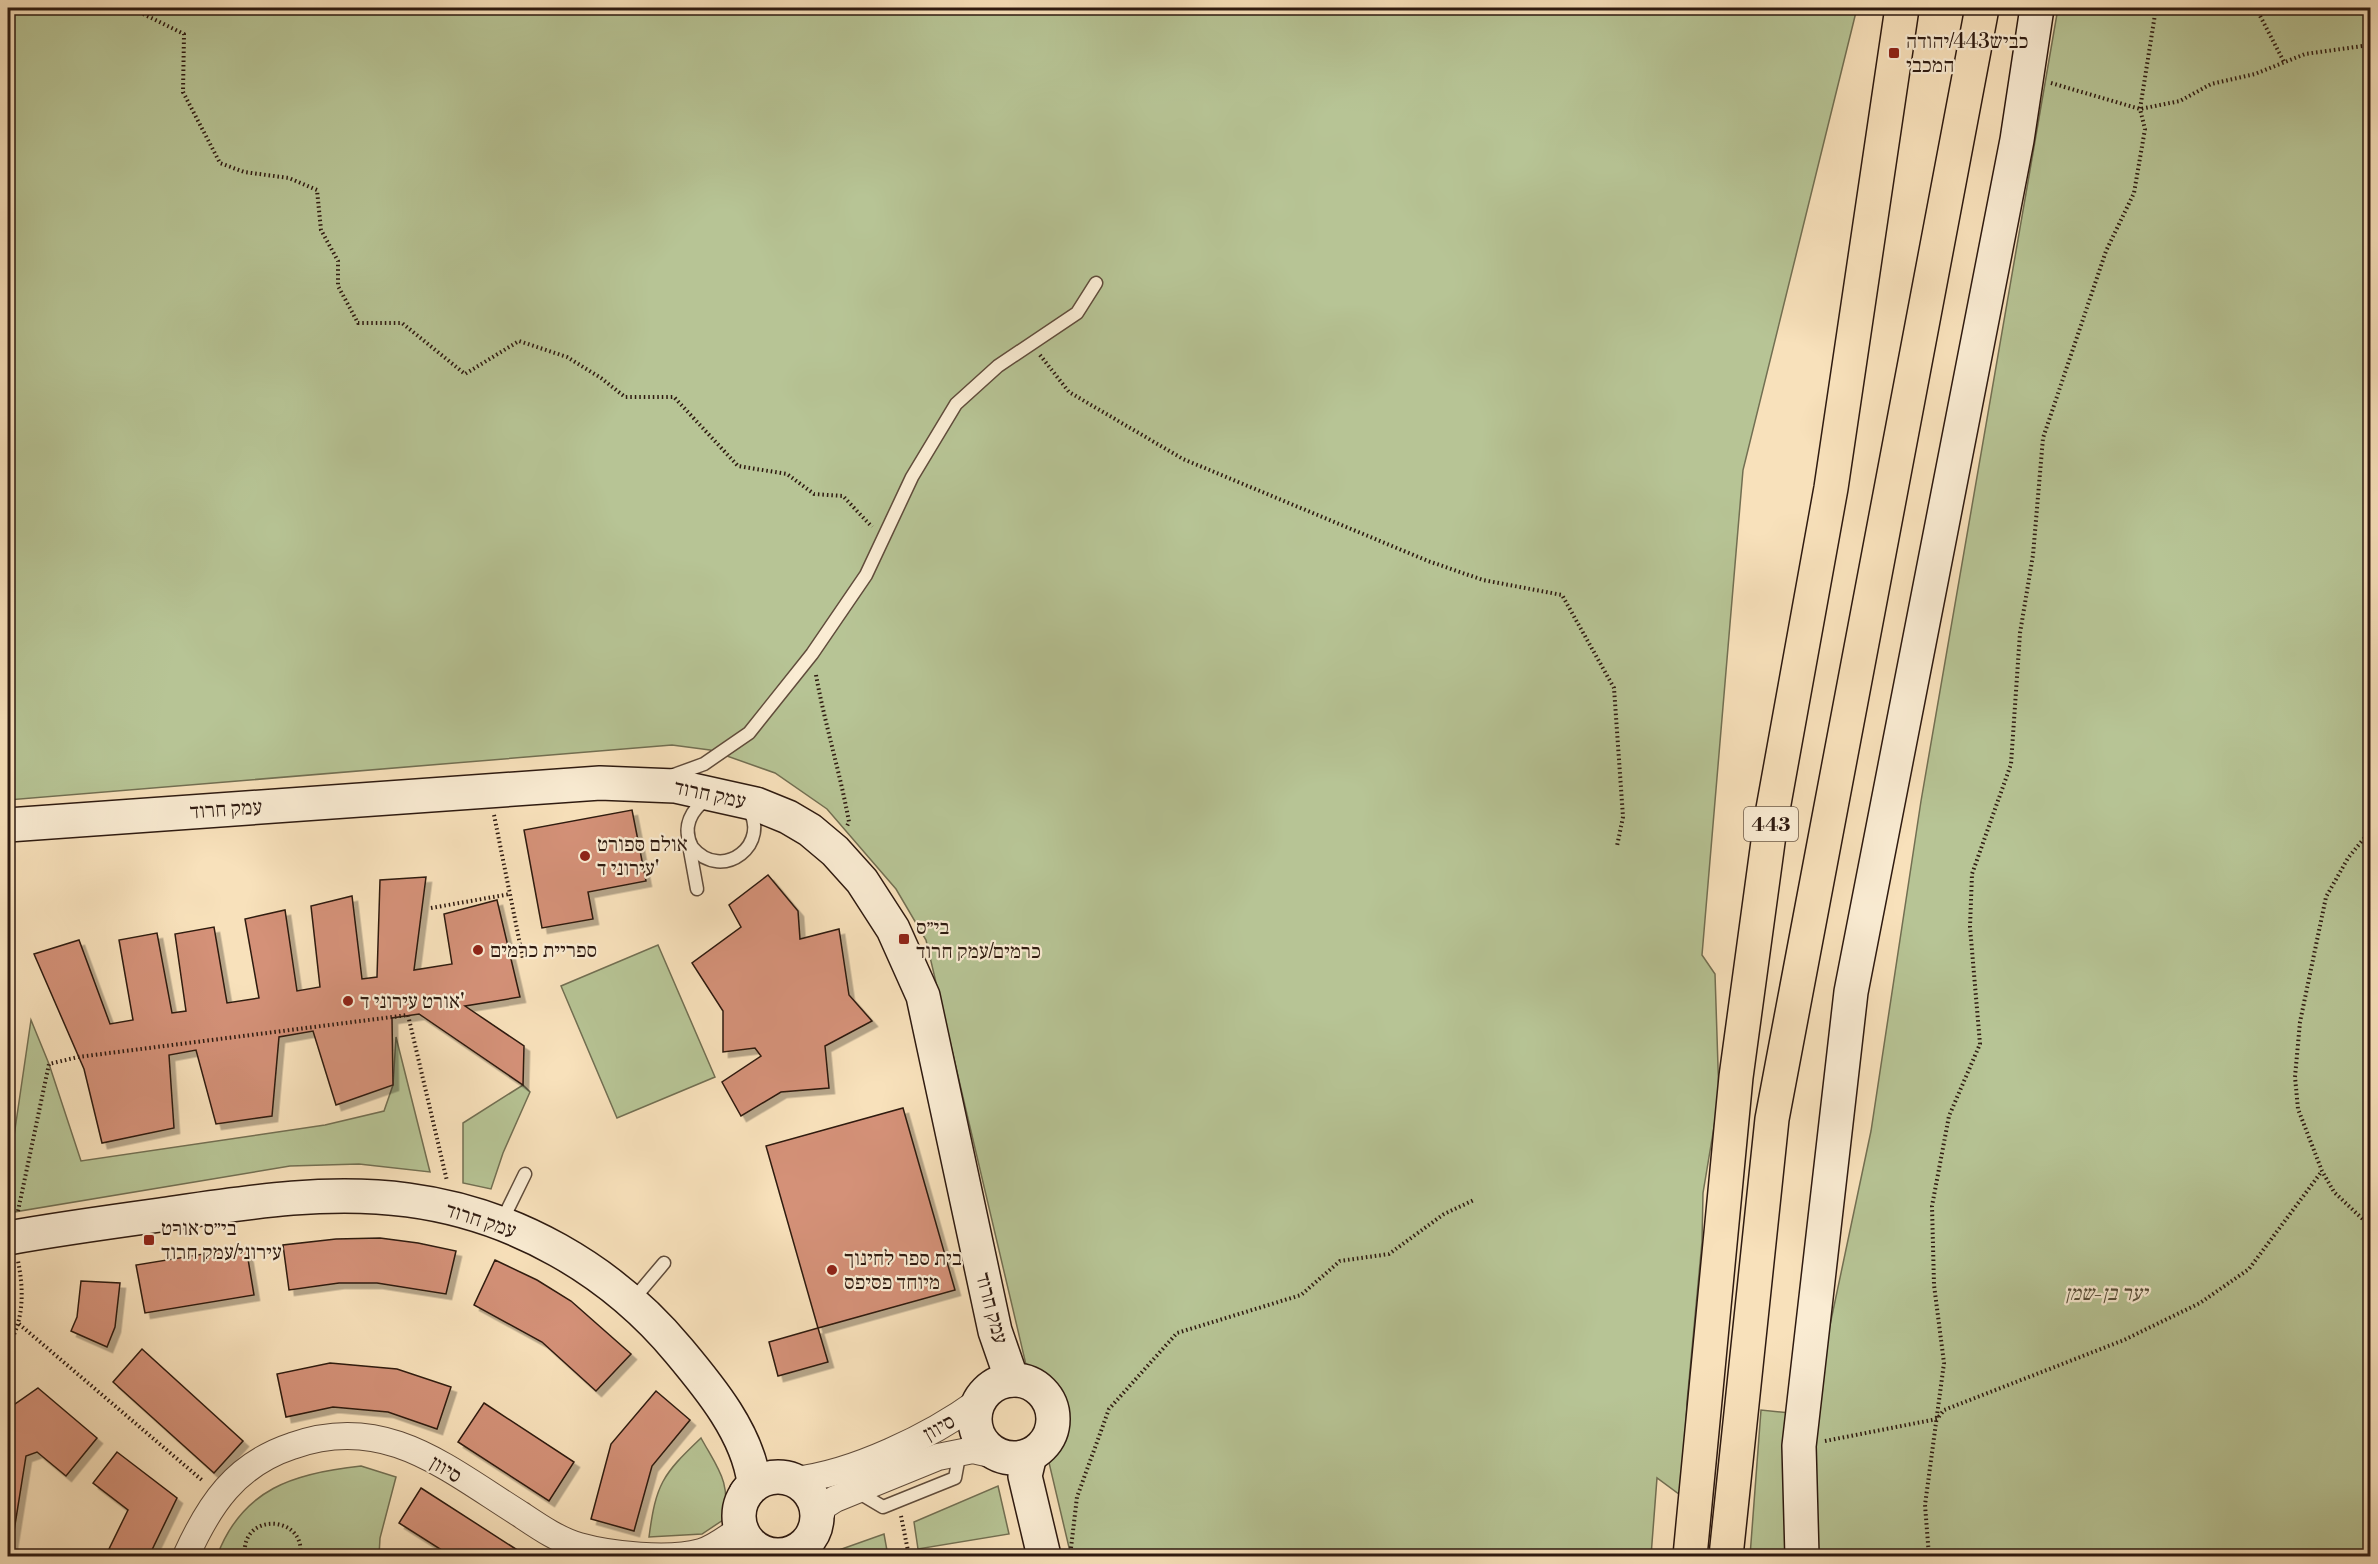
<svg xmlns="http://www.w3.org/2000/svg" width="2378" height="1564" font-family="'Libre Bodoni','Frank Ruhl Libre',serif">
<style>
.green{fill:#b7c495;stroke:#726f52;stroke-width:1.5}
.building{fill:#d49178;stroke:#2e1a10;stroke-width:1.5;filter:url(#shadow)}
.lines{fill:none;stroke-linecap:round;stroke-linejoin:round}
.lane-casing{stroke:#604c3b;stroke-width:15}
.street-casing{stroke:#604c3b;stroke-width:28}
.secondary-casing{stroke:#2e1a10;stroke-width:36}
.highway-casing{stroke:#2e1a10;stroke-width:36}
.path{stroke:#2e1a10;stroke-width:4;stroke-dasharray:1.5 3;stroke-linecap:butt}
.lane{stroke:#faecd3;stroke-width:12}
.street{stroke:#faecd3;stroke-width:26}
.secondary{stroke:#faecd3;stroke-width:33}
.highway{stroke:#f8e1bb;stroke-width:33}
.poi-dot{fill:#8f2418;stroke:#faecd3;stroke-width:2}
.labels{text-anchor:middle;stroke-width:4.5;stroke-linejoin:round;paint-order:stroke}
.shield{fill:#faecd3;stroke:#6b594a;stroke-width:1.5}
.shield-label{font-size:20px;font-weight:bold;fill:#2e1a10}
.poi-label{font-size:21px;fill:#2e1a10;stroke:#faecd3;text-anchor:start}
.street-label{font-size:21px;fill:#2e1a10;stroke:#faecd3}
.park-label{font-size:21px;font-style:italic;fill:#574d38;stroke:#faecd3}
</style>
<defs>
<filter id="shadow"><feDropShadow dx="5.5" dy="5.5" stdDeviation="0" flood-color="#0004"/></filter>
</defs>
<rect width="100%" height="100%" fill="#f8e1bb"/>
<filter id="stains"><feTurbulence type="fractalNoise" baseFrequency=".00333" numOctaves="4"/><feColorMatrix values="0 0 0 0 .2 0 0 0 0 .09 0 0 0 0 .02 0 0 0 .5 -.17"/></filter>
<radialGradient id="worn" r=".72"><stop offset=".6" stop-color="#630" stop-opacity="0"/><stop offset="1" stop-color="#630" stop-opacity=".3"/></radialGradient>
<g class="green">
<polygon points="8,8 1857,8 1743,470 1702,955 1715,974 1719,1097 1703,1193 1702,1242 1687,1402 1683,1497 1657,1478 1651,1556 1071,1556 926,940 896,889 827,809 775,773 710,750 672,745 8,800"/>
<polygon points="2058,8 2370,8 2370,1556 1750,1556 1761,1410 1811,1415 1871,1131 1921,801"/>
<polygon points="658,945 715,1077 617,1118 561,986"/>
<polygon points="31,1020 49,1064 81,1161 325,1125 384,1111 393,1085 396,1037 430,1172 359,1164 290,1166 8,1213 8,1177"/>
<polygon points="523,1085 530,1092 503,1153 491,1189 463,1183 463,1123"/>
<path d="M701 1438C718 1469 732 1483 723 1520L702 1534 649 1537C656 1484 662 1475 701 1438Z"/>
<path d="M361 1466 396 1477 380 1538 379 1556H217C242 1489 294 1473 361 1466Z"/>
<polygon points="998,1486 1009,1534 918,1549 914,1522"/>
<polygon points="884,1534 888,1556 822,1556"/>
</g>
<g class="building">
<polygon points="632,810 646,881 588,892 593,919 542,928 524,830"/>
<polygon points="768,875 798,911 800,939 839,929 849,995 872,1021 825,1046 829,1088 781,1092 741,1116 722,1082 761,1056 755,1048 723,1052 723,1011 692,963 741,927 729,905"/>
<polygon points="426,877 414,970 452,964 444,914 497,900 520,997 465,1006 524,1046 523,1085 419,1014 392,1018 393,1085 336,1105 313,1031 279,1037 272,1116 216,1124 196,1050 169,1055 174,1128 102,1143 84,1069 34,954 79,940 110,1024 133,1020 119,940 157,933 172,1013 186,1011 175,934 214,927 227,1003 259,998 245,919 285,910 297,991 320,987 311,906 352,896 362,979 377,977 380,880"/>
<polygon points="903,1108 955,1290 818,1328 766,1146"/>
<polygon points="380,1238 418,1243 456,1251 446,1294 377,1283 339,1283 289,1290 283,1245 336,1239"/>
<polygon points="246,1247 254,1295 145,1313 136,1265"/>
<polygon points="495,1260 537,1280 571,1301 631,1354 596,1391 542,1342 474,1305"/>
<polygon points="81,1281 120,1283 115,1327 107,1347 71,1331 77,1317"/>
<polygon points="818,1328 828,1362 778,1376 769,1342"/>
<polygon points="142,1349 243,1441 214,1473 113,1382"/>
<polygon points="330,1363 397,1369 451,1387 437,1429 388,1412 333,1407 286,1417 277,1374"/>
<polygon points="38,1388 97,1438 66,1476 37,1452 26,1456 10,1556 8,1556 8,1409"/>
<polygon points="656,1391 690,1420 652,1466 634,1531 591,1519 611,1444"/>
<polygon points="484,1403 574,1462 549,1501 458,1442"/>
<polygon points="117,1452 177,1498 149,1556 124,1556 109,1549 128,1510 93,1483"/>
<polygon points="421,1488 522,1553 531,1556 451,1556 399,1523"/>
</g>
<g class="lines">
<g class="lane-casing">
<g id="lane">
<polyline points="671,776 704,764 749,733 812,654 866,575 912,477 956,404 998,366 1077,313 1096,283"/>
<path d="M709 797C692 809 681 826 692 847 723 884 773 842 747 807"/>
<polyline points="689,845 697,889"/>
<polyline points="501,1223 525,1174"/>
<polyline points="632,1301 664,1263"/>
<polyline points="856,1491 883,1507 955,1478 960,1451"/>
</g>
</g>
<g class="street-casing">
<g id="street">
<path d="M794 1480C853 1474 931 1436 979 1401"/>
<polyline points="818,1521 824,1506 835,1499 938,1457 973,1450 999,1456"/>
<path d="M186 1556C209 1505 235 1465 292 1446 384 1413 445 1467 520 1514 538 1526 558 1540 579 1546 611 1555 669 1561 701 1552 715 1548 729 1536 741 1529"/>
</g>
</g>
<g class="secondary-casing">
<g id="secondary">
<polyline points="8,825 600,783 675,786 756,804 788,817 810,830 835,851 862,881 893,929 923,996 995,1331 1012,1380"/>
<path d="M8 1238C58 1229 109 1222 160 1215 242 1203 325 1189 408 1200 514 1214 611 1269 679 1351 710 1388 748 1434 754 1483L746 1493"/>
<circle cx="1014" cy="1419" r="39"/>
<polyline points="1030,1455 1025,1476 1044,1556"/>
<circle cx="778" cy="1516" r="39"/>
<polyline points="1802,1556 1799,1446 1851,992 2017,140 2037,8"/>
</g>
</g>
<g class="highway-casing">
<g id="highway">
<polyline points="1690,1556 1736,1077 1771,820 1831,488 1902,8"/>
<polyline points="1726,1556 1772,1119 1982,8"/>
</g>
</g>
<g class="path">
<polyline points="131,8 184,34 183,92 220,163 244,172 289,178 317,190 321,230 338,261 338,286 358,323 402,323 465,374 519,341 567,357 601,378 625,397 674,397 738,466 787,474 814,494 843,496 872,527"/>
<polyline points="2256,8 2284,62"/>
<polyline points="2367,8 2370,16"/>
<polyline points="2051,83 2140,109 2180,101 2211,84 2255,74 2305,54 2370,45"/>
<polyline points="1040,355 1069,392 1183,459 1428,561 1483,580 1562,595 1614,688 1623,817 1617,846"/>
<path d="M816 675C825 725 840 772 849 822L847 826"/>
<polyline points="494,815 523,959"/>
<polyline points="2370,831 2348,858 2326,897 2300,1022 2295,1077 2298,1109 2322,1171 2334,1192 2370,1226"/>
<polyline points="431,908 510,894"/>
<polyline points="18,1211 49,1064 78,1057 408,1015 447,1181"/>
<polyline points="19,1324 203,1481"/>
<path d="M8 1346C24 1320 24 1291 18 1261"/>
<polyline points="1825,1441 1937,1419 1944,1410 2124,1340 2200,1303 2249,1269 2322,1171"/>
<polyline points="901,1516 909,1556"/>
<polyline points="1071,1548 1077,1497 1109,1409 1177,1333 1301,1295 1340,1261 1389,1254 1444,1214 1474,1200"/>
<path d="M245 1556C240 1511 307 1515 300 1556"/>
<polyline points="1929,1556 1925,1505 1944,1363 1934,1285 1932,1206 1949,1116 1980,1044 1970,927 1972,874 2011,764 2020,633 2033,555 2043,438 2106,251 2134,193 2145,129 2140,109 2156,8"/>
</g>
<use href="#lane" class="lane"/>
<use href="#street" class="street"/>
<use href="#secondary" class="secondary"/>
<use href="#highway" class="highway"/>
</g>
<g class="poi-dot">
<rect x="1888" y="47" width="12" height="12" rx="3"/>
<circle cx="585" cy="856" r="6"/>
<rect x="898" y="933" width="12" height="12" rx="3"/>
<circle cx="478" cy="950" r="6"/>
<circle cx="348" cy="1001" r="6"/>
<rect x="143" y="1234" width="12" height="12" rx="3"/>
<circle cx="832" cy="1270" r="6"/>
</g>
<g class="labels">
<rect class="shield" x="1744" y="807" width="54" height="34" rx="4.5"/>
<g class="shield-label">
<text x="1771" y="831">443</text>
</g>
<g class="poi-label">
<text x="1906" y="48">כביש443/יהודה<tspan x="1906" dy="24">המכבי</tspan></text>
<text x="597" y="851">אולם ספורט<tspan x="597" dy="24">עירוני ד'</tspan></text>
<text x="916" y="934">בי״ס<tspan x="916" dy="24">כרמים/עמק חרוד</tspan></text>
<text x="490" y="957">ספריית כרמים</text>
<text x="360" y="1008">אורט עירוני ד'</text>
<text x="161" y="1235">בי״ס אורט<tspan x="161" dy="24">עירוני/עמק חרוד</tspan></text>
<text x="844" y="1265">בית ספר לחינוך<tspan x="844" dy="24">מיוחד פסיפס</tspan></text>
</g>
<g class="street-label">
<text transform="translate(710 794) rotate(12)" y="7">עמק חרוד</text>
<text transform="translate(226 809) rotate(-4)" y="7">עמק חרוד</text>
<text transform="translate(481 1220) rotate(18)" y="7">עמק חרוד</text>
<text transform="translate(992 1308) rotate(75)" y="7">עמק חרוד</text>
<text transform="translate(939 1427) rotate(-29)" y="7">סיוון</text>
<text transform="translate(446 1469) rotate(31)" y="7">סיוון</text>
</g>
<g class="park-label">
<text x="2106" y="1300">יער בן-שמן</text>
</g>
</g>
<rect width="2378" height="1564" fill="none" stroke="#f8e1bb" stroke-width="30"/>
<rect x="9" y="9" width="2360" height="1546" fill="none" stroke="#2e1a10" stroke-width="3"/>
<rect x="15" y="15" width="2348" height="1534" fill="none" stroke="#2e1a10" stroke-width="1.5"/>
<rect width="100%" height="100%" filter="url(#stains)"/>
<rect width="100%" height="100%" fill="url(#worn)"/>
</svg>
